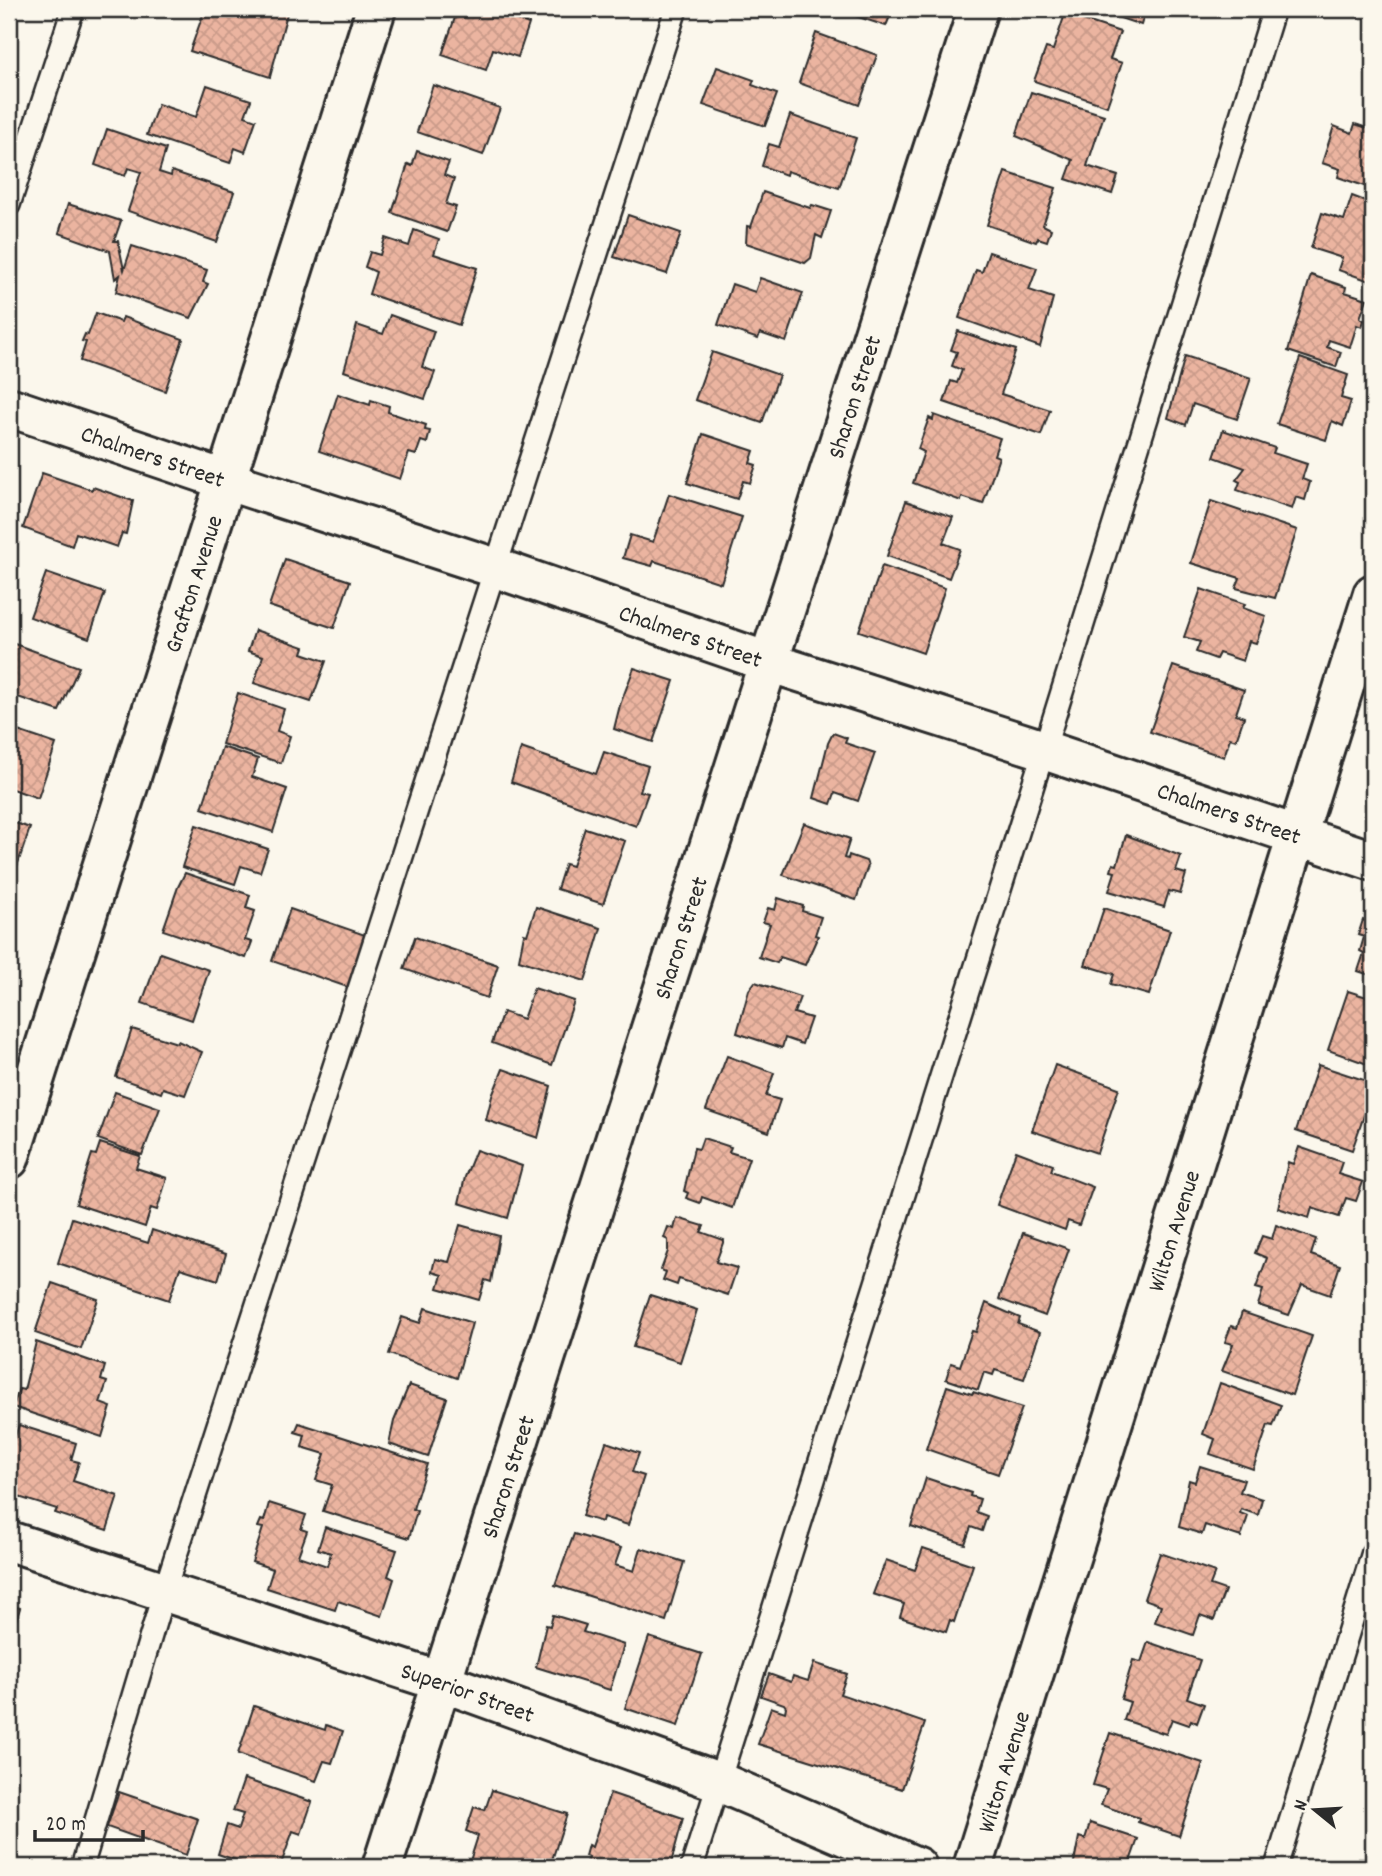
<svg xmlns="http://www.w3.org/2000/svg" width="1382" height="1876" font-family="Dekko,sans-serif">
<style>
.building{fill:url(#building-cross-hatch);stroke:#2b2b2b;stroke-width:2}
.lines{fill:none;stroke-linecap:round;stroke-linejoin:round}
.service-casing{stroke:#2b2b2b;stroke-width:26}
.minor-casing{stroke:#2b2b2b;stroke-width:44}
.service{stroke:#fbf7ec;stroke-width:21}
.minor{stroke:#fbf7ec;stroke-width:38}
.labels{text-anchor:middle;stroke-width:7;stroke-linejoin:round;paint-order:stroke}
.street-label{font-size:24px;fill:#2b2b2b;stroke:#fbf7ec}
</style>
<defs>
<pattern id="building-cross-hatch" width="8" height="8" patternUnits="userSpaceOnUse" patternTransform="scale(1.75)"><rect width="8" height="8" fill="#ebb4a0"/><path d="M0 0l8 8M0 8l8-8" fill="none" stroke="#ca9b8a"/></pattern>
</defs>
<rect width="100%" height="100%" fill="#fbf7ec"/>
<filter id="ink" filterUnits="userSpaceOnUse"><feTurbulence type="fractalNoise" baseFrequency=".0143" numOctaves="2"/><feDisplacementMap in="SourceGraphic" scale="14" xChannelSelector="R" yChannelSelector="G"/><feConvolveMatrix kernelMatrix="1 2 1 2 8 2 1 2 1" color-interpolation-filters="sRGB"/></filter>
<g filter="url(#ink)">
<g class="building">
<polygon points="205,9 284,9 288,10 270,77 190,51"/>
<polygon points="458,9 483,9 529,24 518,57 493,49 486,70 442,55"/>
<polygon points="834,9 893,9 886,26"/>
<polygon points="1093,9 1146,9 1141,25"/>
<polygon points="1065,14 1120,32 1110,59 1122,63 1107,106 1034,81 1046,48 1053,50"/>
<polygon points="816,33 877,55 859,105 799,83"/>
<polygon points="717,67 754,80 752,85 777,94 765,126 703,105"/>
<polygon points="207,85 251,100 245,116 256,120 245,152 235,148 230,163 147,135 158,104 196,117"/>
<polygon points="433,85 500,108 483,155 417,132"/>
<polygon points="1031,92 1104,115 1087,166 1118,176 1112,194 1066,179 1073,160 1016,136"/>
<polygon points="790,115 856,138 839,188 787,171 786,175 762,166 769,144 779,147"/>
<polygon points="1355,124 1373,130 1373,189 1338,177 1340,169 1322,163 1334,126 1352,133"/>
<polygon points="107,129 166,149 159,172 171,176 172,171 234,192 217,242 128,211 141,172 128,168 125,176 95,165"/>
<polygon points="417,151 449,162 444,175 454,179 446,204 456,207 447,232 392,213 408,164 412,166"/>
<polygon points="1005,172 1056,188 1043,225 1051,229 1047,241 1038,238 1036,242 987,225"/>
<polygon points="763,192 810,208 812,205 831,211 822,238 816,235 811,258 805,263 746,243 747,226 751,227"/>
<polygon points="1352,196 1373,204 1373,282 1338,270 1342,258 1311,248 1322,213 1344,220"/>
<polygon points="68,204 121,221 114,241 118,241 124,270 132,246 207,270 203,282 208,284 191,318 116,292 120,275 115,279 110,251 59,233"/>
<polygon points="628,215 681,233 667,274 614,257"/>
<polygon points="414,230 439,239 434,254 477,268 459,325 369,294 376,272 365,267 370,252 380,255 385,238 409,246"/>
<polygon points="989,252 1037,268 1029,290 1053,298 1040,347 959,318 976,270 982,272"/>
<polygon points="1311,275 1346,287 1345,292 1367,299 1360,318 1364,320 1362,327 1357,325 1350,347 1329,340 1327,347 1341,352 1336,367 1288,351"/>
<polygon points="760,278 803,293 786,342 760,333 758,339 718,325 732,284 755,292"/>
<polygon points="96,313 121,322 123,317 183,339 165,391 80,361 86,342 82,341 85,334 88,335"/>
<polygon points="390,315 434,331 422,367 435,372 425,399 344,371 357,325 383,334"/>
<polygon points="958,331 1016,350 1001,394 1050,410 1041,435 944,402 951,381 957,383 962,370 952,366 957,352 951,350"/>
<polygon points="712,352 779,375 762,423 695,400"/>
<polygon points="1185,356 1251,378 1237,419 1193,404 1186,425 1168,418"/>
<polygon points="1300,358 1348,375 1341,398 1351,401 1343,426 1332,421 1326,440 1277,424"/>
<polygon points="338,394 370,405 371,400 389,406 388,412 426,425 425,430 430,431 427,443 421,441 416,455 409,453 400,479 319,451"/>
<polygon points="934,415 1000,438 994,455 999,457 983,504 962,497 961,501 913,483 924,452 918,449 929,418 933,420"/>
<polygon points="1223,430 1275,448 1273,453 1307,464 1302,479 1310,482 1305,500 1296,497 1292,509 1237,490 1240,482 1236,480 1245,468 1214,457"/>
<polygon points="703,434 754,451 750,463 756,465 750,483 743,481 737,499 687,483"/>
<polygon points="42,473 92,490 93,487 133,501 126,534 122,533 117,547 76,533 72,546 23,528"/>
<polygon points="669,494 742,517 721,583 654,561 652,566 623,558 630,535 653,542"/>
<polygon points="906,501 953,517 943,543 960,549 949,578 887,556"/>
<polygon points="1211,501 1297,530 1275,598 1236,588 1240,578 1191,563"/>
<polygon points="285,559 350,581 334,628 269,606"/>
<polygon points="882,566 945,588 923,653 859,631"/>
<polygon points="46,573 105,593 89,638 30,617"/>
<polygon points="1201,589 1245,604 1243,608 1266,616 1256,643 1249,641 1243,661 1219,653 1216,659 1196,652 1200,642 1184,637"/>
<polygon points="255,630 304,647 302,653 326,661 311,702 254,683 263,656 248,651"/>
<polygon points="9,642 79,667 59,711 9,694"/>
<polygon points="1173,666 1244,690 1236,714 1244,717 1236,740 1230,738 1224,757 1150,732"/>
<polygon points="634,668 674,681 653,742 614,729 620,705"/>
<polygon points="238,693 284,709 277,731 290,736 281,763 222,744"/>
<polygon points="12,729 56,744 38,798 9,788 9,736"/>
<polygon points="833,733 847,738 845,743 875,753 858,801 835,793 831,804 814,798 828,743"/>
<polygon points="222,747 258,759 252,777 287,789 273,832 202,808"/>
<polygon points="521,748 596,774 604,752 648,766 640,791 648,793 636,826 511,782"/>
<polygon points="9,821 30,828 13,878 9,877"/>
<polygon points="804,823 850,839 844,858 848,859 849,855 866,861 868,866 856,900 783,875"/>
<polygon points="196,825 268,849 260,872 241,866 235,884 182,867"/>
<polygon points="585,828 625,841 603,904 557,889 565,864 572,866"/>
<polygon points="1126,835 1181,856 1176,871 1186,874 1180,894 1169,891 1164,907 1109,891 1115,872 1111,871 1113,864 1117,865"/>
<polygon points="185,873 250,895 246,908 255,911 245,940 252,942 246,958 163,930 178,887"/>
<polygon points="778,898 803,906 802,911 821,917 815,935 818,936 805,965 780,957 777,963 759,957 770,924 763,922 768,908 775,910"/>
<polygon points="536,907 601,928 585,981 519,960 524,934 527,935"/>
<polygon points="1104,908 1170,930 1149,995 1111,984 1114,974 1085,965"/>
<polygon points="290,909 368,936 350,988 272,961"/>
<polygon points="1373,912 1373,991 1368,989 1373,976 1358,971 1364,953 1360,951 1364,937 1358,935 1363,920 1370,922"/>
<polygon points="415,937 498,965 487,998 404,969"/>
<polygon points="160,953 209,970 192,1020 142,1003"/>
<polygon points="755,982 800,997 794,1013 811,1018 802,1044 785,1038 782,1048 737,1033 749,990"/>
<polygon points="534,988 574,1001 552,1065 492,1043 503,1012 523,1019"/>
<polygon points="1348,991 1373,999 1373,1066 1328,1050"/>
<polygon points="132,1029 177,1043 178,1041 202,1052 185,1095 163,1088 161,1093 116,1077"/>
<polygon points="727,1056 774,1073 766,1096 780,1100 769,1132 706,1110"/>
<polygon points="1055,1065 1119,1088 1097,1153 1032,1131"/>
<polygon points="1318,1065 1373,1083 1373,1109 1367,1107 1352,1150 1296,1131"/>
<polygon points="503,1069 551,1086 538,1138 486,1120 492,1096"/>
<polygon points="115,1092 160,1108 142,1155 98,1139"/>
<polygon points="703,1138 731,1147 729,1152 749,1158 732,1208 702,1197 700,1203 686,1198 688,1193 684,1191 694,1148 699,1149"/>
<polygon points="100,1143 140,1156 136,1168 167,1178 157,1210 151,1208 145,1227 76,1204 92,1154 96,1155"/>
<polygon points="1299,1147 1342,1162 1338,1174 1363,1182 1356,1201 1346,1198 1339,1217 1312,1208 1309,1218 1278,1208 1288,1162 1293,1164"/>
<polygon points="476,1150 522,1166 508,1218 459,1203 465,1177"/>
<polygon points="1016,1151 1053,1165 1051,1171 1093,1187 1079,1225 1068,1221 1065,1230 997,1205"/>
<polygon points="72,1218 148,1243 152,1230 226,1254 218,1280 180,1268 169,1300 58,1263"/>
<polygon points="677,1218 704,1226 701,1232 724,1240 716,1262 737,1268 728,1295 679,1279 677,1285 663,1280 666,1272 661,1270 668,1251 668,1240 664,1238 668,1227 674,1229"/>
<polygon points="460,1225 499,1236 491,1282 485,1280 479,1300 438,1288 442,1275 432,1272 435,1259 449,1262"/>
<polygon points="1276,1225 1316,1239 1311,1255 1340,1265 1330,1295 1302,1285 1289,1315 1258,1305 1263,1290 1256,1288 1267,1258 1255,1253 1262,1236 1272,1239"/>
<polygon points="1023,1233 1069,1249 1045,1316 999,1299"/>
<polygon points="52,1283 98,1299 81,1349 35,1333"/>
<polygon points="650,1295 697,1310 680,1362 633,1347"/>
<polygon points="986,1303 1020,1318 1018,1324 1040,1332 1024,1379 995,1370 993,1375 984,1372 978,1390 946,1379 951,1363 960,1366 972,1331 976,1332"/>
<polygon points="425,1308 472,1323 457,1378 389,1354 402,1317 420,1323"/>
<polygon points="1242,1312 1312,1336 1292,1395 1222,1371 1233,1344 1225,1342 1231,1326 1237,1328"/>
<polygon points="36,1342 105,1366 101,1380 107,1382 100,1403 111,1407 102,1437 13,1407 19,1389 24,1390"/>
<polygon points="1220,1383 1281,1405 1273,1426 1268,1425 1253,1469 1210,1454 1215,1439 1203,1434"/>
<polygon points="409,1385 447,1398 428,1457 389,1444 394,1421"/>
<polygon points="947,1386 972,1394 973,1392 1022,1408 998,1474 926,1449"/>
<polygon points="299,1423 427,1464 413,1509 417,1511 409,1538 323,1511 332,1485 316,1480 325,1454 302,1447 305,1435 295,1432"/>
<polygon points="19,1425 76,1443 71,1460 79,1462 73,1481 118,1496 107,1530 55,1513 57,1509 9,1494 9,1438 14,1439"/>
<polygon points="606,1442 639,1453 632,1472 644,1476 628,1525 603,1517 602,1522 582,1516"/>
<polygon points="1200,1466 1244,1480 1240,1492 1262,1499 1258,1515 1241,1509 1240,1513 1248,1516 1241,1537 1205,1525 1202,1534 1179,1527 1189,1480 1195,1482"/>
<polygon points="926,1478 971,1493 970,1496 980,1499 976,1512 987,1516 982,1531 971,1527 965,1544 911,1526"/>
<polygon points="269,1503 306,1515 301,1529 307,1531 298,1556 327,1566 331,1553 318,1549 325,1527 397,1550 388,1576 394,1579 382,1616 338,1601 335,1610 267,1588 273,1569 252,1562 263,1528 258,1527 261,1520 264,1521"/>
<polygon points="574,1534 621,1548 615,1565 634,1571 641,1548 684,1562 666,1621 555,1585"/>
<polygon points="923,1548 973,1565 954,1622 950,1620 946,1632 900,1617 904,1604 873,1594 886,1560 915,1570"/>
<polygon points="1160,1553 1215,1572 1210,1585 1225,1590 1214,1620 1200,1615 1193,1635 1155,1622 1161,1605 1144,1599"/>
<polygon points="9,1605 20,1608 9,1644"/>
<polygon points="553,1615 586,1625 583,1632 624,1645 610,1690 536,1667 546,1625 550,1626"/>
<polygon points="649,1637 702,1654 678,1726 625,1708"/>
<polygon points="1148,1642 1200,1660 1187,1698 1204,1704 1197,1723 1191,1720 1189,1725 1172,1719 1166,1734 1124,1720 1130,1702 1121,1699 1133,1660 1141,1662"/>
<polygon points="814,1663 847,1674 840,1694 925,1723 902,1789 758,1744 771,1707 785,1712 786,1707 784,1704 761,1696 769,1674 791,1682 793,1676 808,1681"/>
<polygon points="254,1706 325,1730 326,1725 343,1731 332,1763 324,1761 316,1781 238,1754"/>
<polygon points="1110,1733 1203,1763 1179,1836 1138,1822 1139,1818 1101,1805 1107,1789 1093,1785"/>
<polygon points="244,1779 312,1802 301,1834 293,1831 280,1867 256,1867 218,1854 227,1825 238,1829 243,1814 233,1811"/>
<polygon points="492,1790 567,1814 552,1860 577,1867 480,1867 469,1864 478,1836 466,1831 474,1807 485,1810"/>
<polygon points="119,1792 198,1819 186,1855 107,1827"/>
<polygon points="610,1793 683,1818 670,1867 585,1867 589,1857 585,1856 588,1845 592,1847"/>
<polygon points="1090,1823 1138,1839 1128,1867 1073,1867 1079,1837 1085,1839"/>
</g>
<g class="lines">
<g class="service-casing">
<g id="service">
<polyline points="9,205 73,9"/>
<polyline points="82,1867 164,1592 676,9"/>
<polyline points="692,1867 1044,750 1274,9"/>
<polyline points="1276,1867 1373,1552"/>
</g>
</g>
<g class="minor-casing">
<g id="minor">
<path id="s1" d="M9 407 225 480 496 568 768 662 1044 750 1373 861"/>
<path id="s2" d="M9 1159 376 9"/>
<path id="s3" d="M9 1541 442 1682 719 1782 917 1867"/>
<path id="s4" d="M382 1867 978 9"/>
<path id="s5" d="M973 1867 1373 594"/>
</g>
</g>
<use href="#service" class="service"/>
<use href="#minor" class="minor"/>
</g>
</g>
<g class="labels">
<g class="street-label">
<text dy="8" stroke="none"><textPath href="#s4" startOffset="1544">Sharon Street</textPath></text>
<text dy="8" stroke="none"><textPath href="#s1" startOffset="152">Chalmers Street</textPath></text>
<text dy="8" stroke="none"><textPath href="#s2" startOffset="604">Grafton Avenue</textPath></text>
<text dy="8" stroke="none"><textPath href="#s1" startOffset="719">Chalmers Street</textPath></text>
<text dy="8" stroke="none"><textPath href="#s1" startOffset="1286">Chalmers Street</textPath></text>
<text dy="8" stroke="none"><textPath href="#s4" startOffset="976">Sharon Street</textPath></text>
<text dy="8" stroke="none"><textPath href="#s5" startOffset="667">Wilton Avenue</textPath></text>
<text dy="8" stroke="none"><textPath href="#s4" startOffset="410">Sharon Street</textPath></text>
<text dy="8" stroke="none"><textPath href="#s3" startOffset="483">Superior Street</textPath></text>
<text dy="8" stroke="none"><textPath href="#s5" startOffset="100">Wilton Avenue</textPath></text>
</g>
</g>
<rect width="1382" height="1876" fill="none" stroke="#fbf7ec" stroke-width="35"/>
<rect x="18" y="18" width="1347" height="1841" fill="none" stroke="#2b2b2b" stroke-width="2.5" filter="url(#ink)"/>
<g transform="translate(1315 1810) rotate(288)" stroke="#fbf7ec" stroke-width="5" paint-order="stroke">
<path d="M0-5L12 26L0 18L-12 26Z" fill="#2b2b2b"/>
<text y="-10" font-size="19" font-weight="bold" text-anchor="middle" fill="#2b2b2b">N</text>
</g>
<path d="M35 1830v10h108v-10" fill="none" stroke="#2b2b2b" stroke-width="3.5"/>
<text x="46" y="1830" font-size="21" fill="#2b2b2b" stroke="#fbf7ec" stroke-width="5" paint-order="stroke">20 m</text>
</svg>
